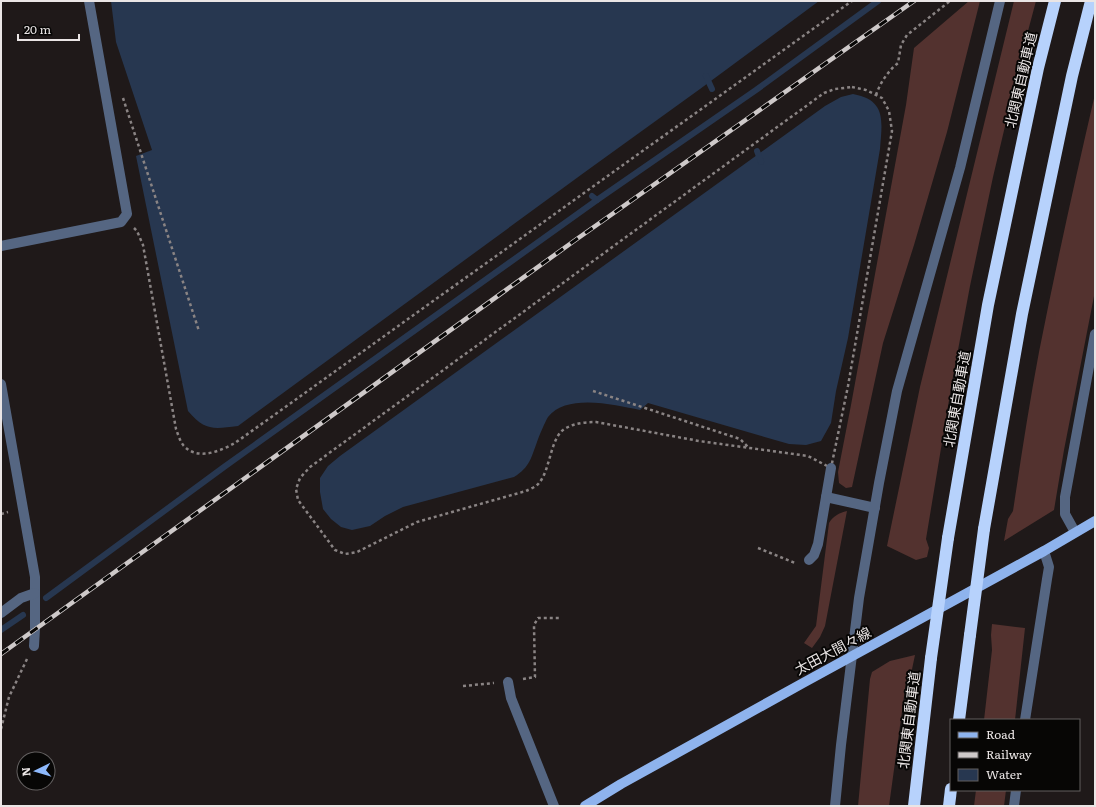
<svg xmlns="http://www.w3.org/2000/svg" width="1096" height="807" font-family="Literata,'Noto Sans JP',serif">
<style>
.grass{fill:#53322f}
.water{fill:#273750}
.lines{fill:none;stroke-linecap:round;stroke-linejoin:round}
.stream{stroke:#273750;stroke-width:6}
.path{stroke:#8a8484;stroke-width:2.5;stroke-dasharray:3 3;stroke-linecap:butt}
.service{stroke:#556682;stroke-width:10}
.minor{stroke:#556682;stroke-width:10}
.tertiary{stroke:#556682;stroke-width:10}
.primary{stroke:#8eb3ed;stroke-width:10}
.motorway{stroke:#b7d2fc;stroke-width:12}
.rail-casing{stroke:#cec9c9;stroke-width:4.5}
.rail{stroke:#070605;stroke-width:3;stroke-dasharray:9;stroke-linecap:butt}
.motorway-bridge{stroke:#b7d2fc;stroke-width:12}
.labels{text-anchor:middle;stroke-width:4;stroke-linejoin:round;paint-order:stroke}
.street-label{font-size:14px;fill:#eae5e5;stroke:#070605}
</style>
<rect width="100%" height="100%" fill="#1f1919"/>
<g class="grass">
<polygon points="969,1 980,1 947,132 914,245 883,343 852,487 846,488 839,483 838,472 851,405 906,105 914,48"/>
<polygon points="1014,1 1036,1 1024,46 993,177 970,286 952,382 926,539 929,548 927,557 916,560 887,546 920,387"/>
<path d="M1095 94V291L1064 450 1054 510 1004 541 1008 519 1013 511C1021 458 1029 405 1039 352 1056 266 1075 180 1095 94Z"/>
<path d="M847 511 825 626 820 637 812 648 804 643 816 626 829 523C833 516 839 513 847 511Z"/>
<polygon points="992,624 1025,628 1015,720 984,720 992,650 991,635"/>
<polygon points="915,655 911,674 906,682 889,806 858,806 870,679 872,672 890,661"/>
<polygon points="976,790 1006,790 1004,806 974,806"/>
</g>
<g class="water">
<path d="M111 1H819L700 89 585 172 238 426C213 429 205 431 188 411L136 156 152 150 116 42Z"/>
<path d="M853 94C887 100 882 122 880 149L848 338 836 391 831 423 821 441 806 445 789 444 648 403 640 410C615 405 567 393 548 417 545 422 539 436 537 442 531 458 530 467 514 477L403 507 385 516 370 526 352 530 341 527 331 519 323 509 320 492V478L328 466 340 456 825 106 841 97Z"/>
</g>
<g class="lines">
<g class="stream">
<polyline points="706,76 712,89"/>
<polyline points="757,151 761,162"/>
<polyline points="597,200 756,90 878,1"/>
<polyline points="46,598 224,467 597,200 592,196"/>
<polyline points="1,630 23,615"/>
</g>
<g class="path">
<path d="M852 87 866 90 882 98 889 111 892 131 848 386 831 468 808 456 699 441 596 422C586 422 575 423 566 428 550 436 551 469 539 483 536 487 530 489 526 491L417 522 357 552 345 554 335 550 298 500 296 489 300 478 310 467 824 93 835 89Z"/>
<path d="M876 95C880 83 888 71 898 63L901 45 907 35 950 1"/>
<polyline points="123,98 199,331"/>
<path d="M134 228 137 231 143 245 176 429C178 434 180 442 184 446 198 461 220 451 235 443L852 1"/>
<polyline points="593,391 740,439 749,448"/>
<polyline points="1,514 8,512"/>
<polyline points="758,548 795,563"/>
<polyline points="523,679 535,677 534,625 538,618 561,618"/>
<polyline points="463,686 494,683"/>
<polyline points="1,729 9,697 27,659"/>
</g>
<g class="service">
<polyline points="1,246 121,222 127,214 89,1"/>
<polyline points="1,384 35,577 35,629 34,646"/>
<polyline points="826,497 875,508"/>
<polyline points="1075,532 1065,514 1065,497 1095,334"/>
<polyline points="809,560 814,555 818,544 831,468"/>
<polyline points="1,613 21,598 35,593"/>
<polyline points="508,682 511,698 554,806"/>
</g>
<g class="minor">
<polyline points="1025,720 1047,579 1049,567 1044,551"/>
<polyline points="1014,806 1016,790"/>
</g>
<polyline class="tertiary" points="835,806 841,745 859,598 879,483 897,391 960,168 1000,1"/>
<polyline class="primary" points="585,806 621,784 803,683 1044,551 1095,521"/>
<g class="motorway">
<polyline points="984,529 1022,314 1072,76 1091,1"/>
<polyline points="948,538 988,305 1038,68 1055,1"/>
<polyline points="959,720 970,635"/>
<polyline points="914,806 931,658"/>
<polyline points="949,806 951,789"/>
</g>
<g class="rail-casing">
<polyline id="rail" points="1,654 574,241 914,1"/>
</g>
<use href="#rail" class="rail"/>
<g class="motorway-bridge">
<polyline points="970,635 984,529"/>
<polyline points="931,658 948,538"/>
</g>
</g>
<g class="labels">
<g class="street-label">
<text transform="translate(1021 80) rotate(-77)" y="5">北関東自動車道</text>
<text transform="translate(957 399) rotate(-80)" y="5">北関東自動車道</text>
<text transform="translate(833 651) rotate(-28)" y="5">太田大間々線</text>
<text transform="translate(909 720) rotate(-83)" y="5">北関東自動車道</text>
</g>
</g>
<rect width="1096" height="807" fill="none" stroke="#eae5e5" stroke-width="4"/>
<rect x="950" y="719" width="130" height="72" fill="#070605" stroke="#625f5f"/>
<rect x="958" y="732" width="20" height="6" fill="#8eb3ed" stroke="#625f5f"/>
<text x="986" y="739" font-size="12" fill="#eae5e5">Road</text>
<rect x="958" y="752" width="20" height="6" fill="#cec9c9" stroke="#625f5f"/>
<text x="986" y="759" font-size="12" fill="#eae5e5">Railway</text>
<rect x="958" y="769" width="20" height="12" fill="#273750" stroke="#625f5f"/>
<text x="986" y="779" font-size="12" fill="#eae5e5">Water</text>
<g transform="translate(36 771) rotate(265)"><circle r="19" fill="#070605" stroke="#625f5f"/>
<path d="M0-3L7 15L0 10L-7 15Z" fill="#8eb9fc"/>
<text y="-6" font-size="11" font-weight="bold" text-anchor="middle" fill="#eae5e5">N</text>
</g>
<path d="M18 34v6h61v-6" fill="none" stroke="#eae5e5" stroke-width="2"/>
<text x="24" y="34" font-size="12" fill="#eae5e5" stroke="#070605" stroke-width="3" paint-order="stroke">20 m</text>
</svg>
